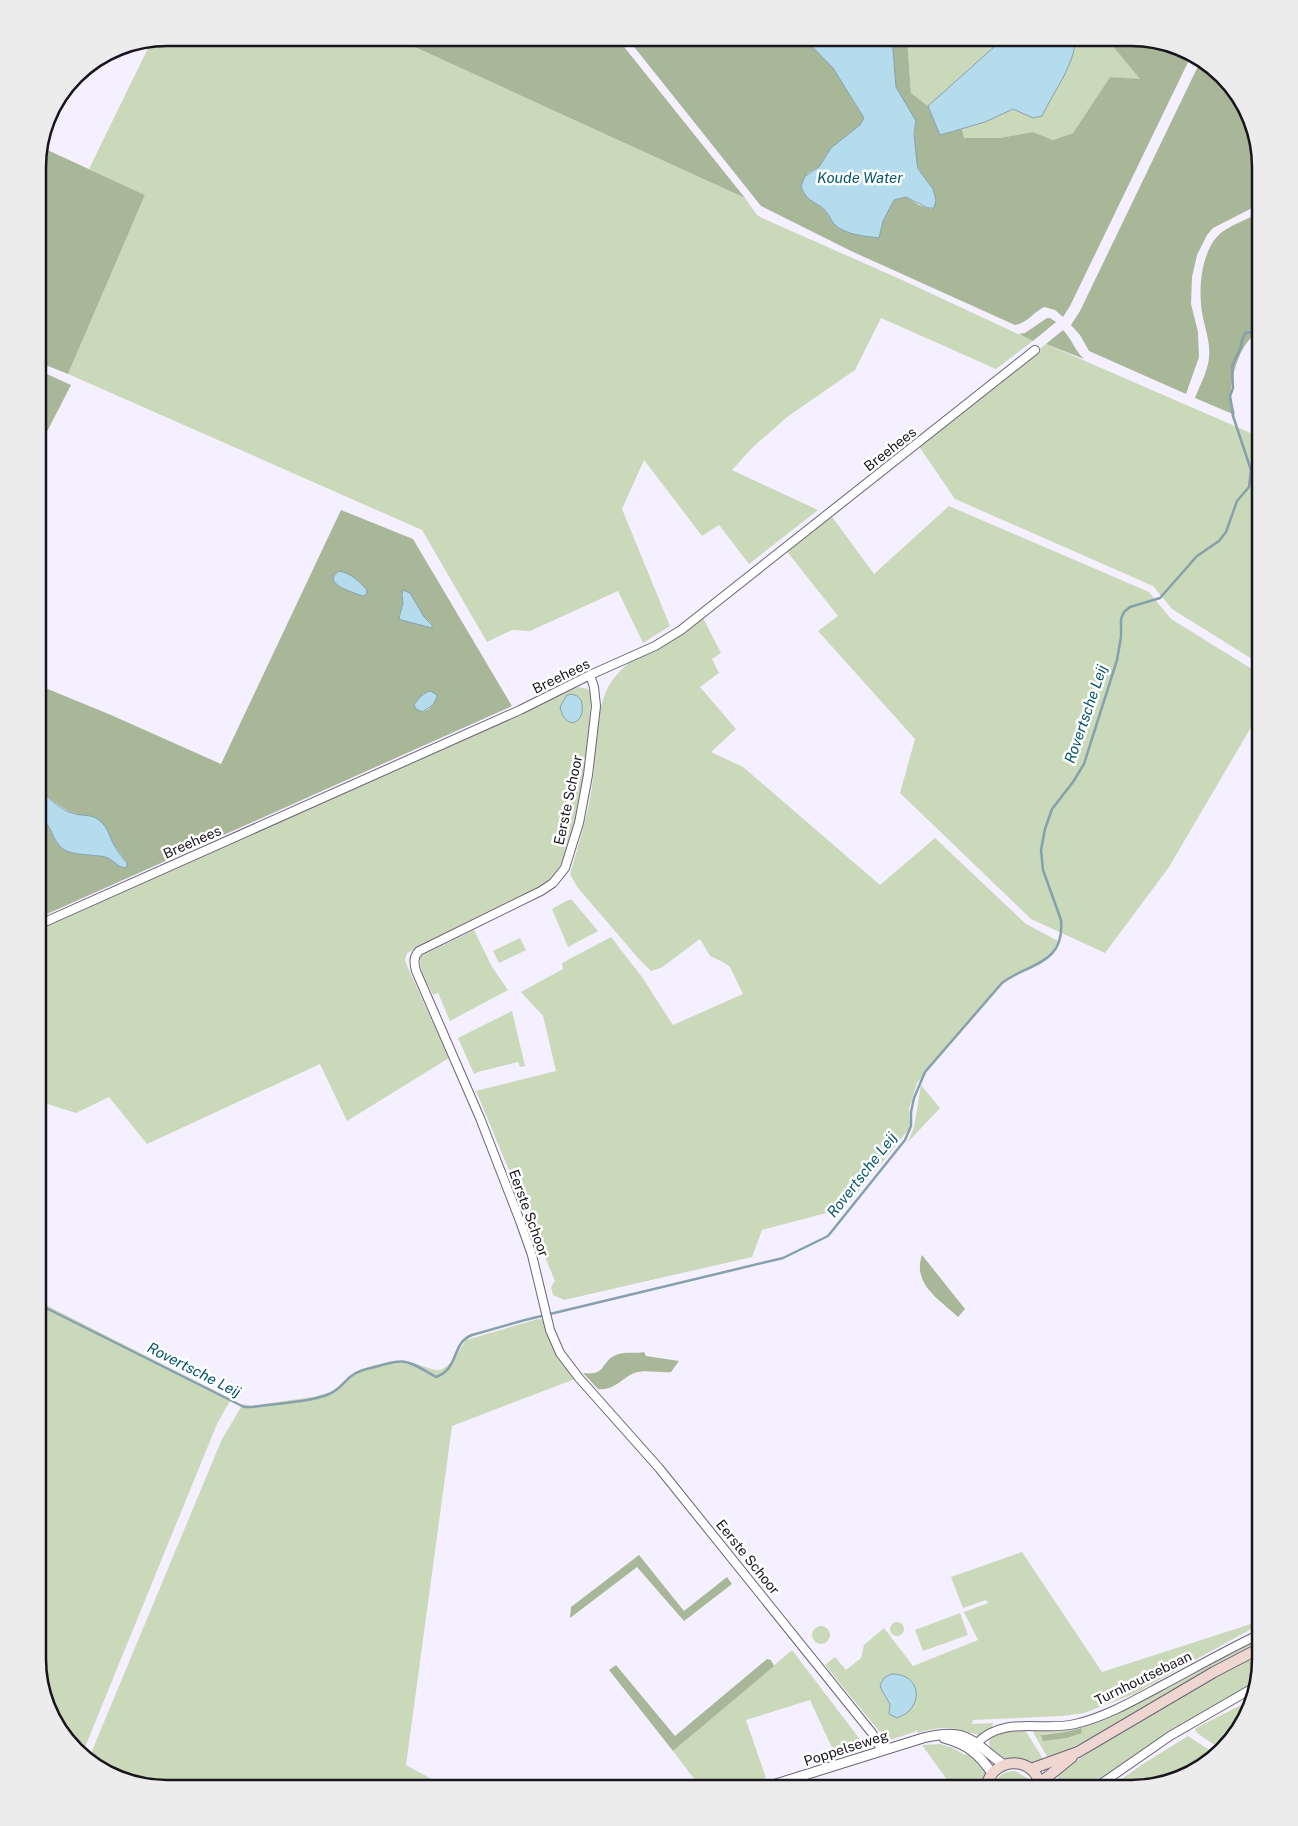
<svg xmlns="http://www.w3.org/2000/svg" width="1298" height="1826" font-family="'Public Sans',sans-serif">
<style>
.green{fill:#cad9b9;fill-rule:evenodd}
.forest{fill:#a8b797;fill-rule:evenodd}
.water{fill:#b4dcec;stroke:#86a0ae}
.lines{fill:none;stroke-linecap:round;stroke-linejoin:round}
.stream{stroke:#86a0ae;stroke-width:2.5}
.minor-casing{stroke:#6b6378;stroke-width:10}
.tertiary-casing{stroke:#6b6378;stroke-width:11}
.secondary-casing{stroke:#6b6378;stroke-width:12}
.minor{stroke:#fff;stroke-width:8}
.tertiary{stroke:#fff;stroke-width:9}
.secondary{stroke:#efd6d1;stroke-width:10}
.labels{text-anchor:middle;stroke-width:5;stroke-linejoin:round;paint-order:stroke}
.street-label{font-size:14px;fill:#19151e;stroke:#fff}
.water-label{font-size:15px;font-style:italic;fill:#06566c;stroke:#fff}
.rim{fill:none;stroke:#19151e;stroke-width:2.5}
</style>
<rect width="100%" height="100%" fill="#f5f0ff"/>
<g class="green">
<polygon points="167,38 395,38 745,198 757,215 762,218 900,279 1033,341 996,369 881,318 855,370 787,417 752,448 732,470 818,510 749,564 719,525 702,536 644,460 622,509 670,626 643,643 618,591 530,631 512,630 487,642 422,530 68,374 145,195 89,169 152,40"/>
<polygon points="907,38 1004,38 928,106 911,93"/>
<polygon points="1076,38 1106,38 1141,80 1110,77 1073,133 1053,140 1033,132 999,138 964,138 962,129 985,122 1013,109 1033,118 1042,116 1075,49"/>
<polygon points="1046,344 1260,437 1260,664 1172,609 1153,586 955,499 918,445"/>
<polygon points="949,506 1149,592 1171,619 1260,674 1260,712 1169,867 1105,953 1031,919 900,793 915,739 818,631 838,616 785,549 830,514 874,574"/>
<path d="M701 614 721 653 712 659 719 673 700 687 736 729 711 752 743 767 880 885 935 838 1026 924 1058 941C1046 969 1022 966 1002 982L917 1083 909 1109 910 1123 909 1129 845 1208 762 1230 752 1257 564 1300 553 1295 551 1287 555 1281 476 1091 556 1071 543 1016 521 992 563 969 562 963 611 937 642 977 673 1025 743 994 730 967 723 962 710 956 700 939 661 968 651 971 639 959 578 888 570 874C578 847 586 821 591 793 597 760 593 707 612 681 632 653 672 633 701 614Z"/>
<path d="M578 687 588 689 591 696C589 741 579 849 550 882L407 953 405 960 408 968 449 1058 347 1121 320 1064 147 1144 109 1097 76 1113 38 1101V930Z"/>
<polygon points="568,900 572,900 598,931 568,947 552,909"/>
<path d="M474 930 492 967 508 990 450 1021 438 993 433 995C428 984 417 968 421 956Z"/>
<polygon points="520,938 526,950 499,963 493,951"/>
<polygon points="512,1011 525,1066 520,1067 518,1062 478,1072 474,1074 458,1038"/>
<polygon points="921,1085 940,1108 908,1142 914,1127"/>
<polygon points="38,1301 231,1399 217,1424 83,1752 55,1724 38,1659"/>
<polygon points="538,1319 544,1319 552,1347 575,1379 452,1426 406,1765 448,1788 159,1788 102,1771 89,1758 222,1439 243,1404 251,1406 312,1397 329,1393 339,1387 348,1377 358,1371 374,1365 409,1362 435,1370 441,1370 451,1363 466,1340"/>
<path d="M1022 1552 1102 1672 1260 1621V1624L1134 1694 1084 1713 1063 1716 973 1720 972 1724 993 1723 992 1728 978 1735C954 1727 943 1725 918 1733L917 1731 887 1741 825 1665 835 1657 846 1670 861 1658 864 1645 884 1628 913 1666 978 1640 964 1612 988 1603 986 1600 963 1608 951 1577Z"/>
<polygon points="960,1613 968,1635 923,1651 915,1630"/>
<circle cx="897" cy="1629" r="7"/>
<circle cx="821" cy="1635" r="9"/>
<path d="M1260 1637V1643C1189 1680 1121 1723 1049 1760L1033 1732 1035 1729 1072 1728ZM1080 1728 1082 1733 1067 1738 1043 1740 1042 1734 1065 1732Z"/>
<polygon points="792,1650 862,1742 833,1750 810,1700 746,1720 766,1778 733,1788 701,1788 673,1751"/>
<path d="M1260 1653V1659L1254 1685 1125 1764 1091 1788H1057L1059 1782 1057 1774C1122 1729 1191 1690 1260 1653Z"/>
<polygon points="1249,1701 1243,1724 1219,1748 1197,1733 1195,1729 1198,1727"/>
<path d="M1025 1730 1045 1762 1040 1765C1024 1763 990 1764 989 1742 995 1729 1012 1730 1025 1730Z"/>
<polygon points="1188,1736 1214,1753 1196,1771 1131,1788 1109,1788 1143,1764"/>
<polygon points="940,1744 953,1748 965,1755 970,1752 985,1770 985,1775 982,1788 953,1788 922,1745"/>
<path d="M1015 1771 1027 1778 1032 1788H993C996 1777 1003 1771 1015 1771Z"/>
</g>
<g class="forest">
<polygon points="395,38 617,38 745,198"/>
<path d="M627 38H804L833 68 864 118 860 125 831 148 819 167 808 173 801 186C806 199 813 201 822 208 828 212 830 219 834 223 845 235 864 236 878 238L883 221 894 200 906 197 919 205 931 209 936 202C935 189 927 182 920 171 914 162 913 134 916 124L896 87 892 38H907L911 93 928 106 940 135 962 129 964 138H999L1033 132 1053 140 1073 133 1110 77 1140 79 1106 38H1139L1192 54 1070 306 1063 317 1055 310 1044 307C1034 312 1026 324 1015 325L851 251 761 206Z"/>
<polygon points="1201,60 1243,102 1260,167 1260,204 1213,228 1207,235 1197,255 1192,277 1191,304 1198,332 1199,357 1186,394 1089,351 1080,335 1071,325 1080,311"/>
<polygon points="41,147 145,195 68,374 38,362 38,158"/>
<path d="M1260 212V332C1241 338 1230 378 1231 396 1232 403 1234 409 1235 415L1195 398C1200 385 1208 371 1209 357 1211 339 1202 322 1201 304 1199 281 1203 247 1222 232 1233 224 1249 219 1260 212Z"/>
<polygon points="1047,318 1050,318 1056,322 1033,341 1019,334 1025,333"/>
<path d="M1063 330C1072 339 1075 351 1084 359L1046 344Z"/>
<polygon points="38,370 71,385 38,449"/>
<path d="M341 510 413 539 512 706 38 918V816C53 824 51 840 63 849 72 856 94 854 105 857 113 859 117 867 125 868L127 866V863L114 845 109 834 92 816C68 816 56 803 38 789V685L111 715 221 764ZM410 593 424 617 431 623 399 617 403 603 402 594ZM430 691 435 702 429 709 422 712 423 694Z"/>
<path d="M922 1255 965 1309 958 1317C939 1299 912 1284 922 1255Z"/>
<path d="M644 1352 646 1356 679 1361 671 1372C659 1373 644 1369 634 1373 621 1379 614 1391 598 1389L583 1373C607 1376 600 1362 616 1355 625 1351 635 1354 644 1352Z"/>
<polygon points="639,1555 684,1611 727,1577 732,1584 684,1621 637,1567 570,1618 571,1607"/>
<polygon points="767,1659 771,1660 774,1666 673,1751 609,1670 616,1665 675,1736"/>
<polygon points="1081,1728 1082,1733 1067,1738 1043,1741 1041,1735 1065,1732"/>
</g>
<g class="water">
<path d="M804 38H892L896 87 916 121 914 134 917 163 918 169 933 189 936 200 934 208H928L906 197 894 200 883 221 879 238C864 236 845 235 834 224 830 219 828 212 823 208 812 200 806 201 801 186L805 176 819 167 831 148 860 125 864 118 833 68Z"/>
<path d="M1004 38H1076C1073 68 1055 89 1042 116L1033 118 1013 109 985 122 940 135 928 106Z"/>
<path d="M339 571C351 573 360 582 367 590L366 595 363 596C355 593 320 584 339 571Z"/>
<polygon points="403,590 410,593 424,617 432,625 432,628 401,620 399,618 403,603 402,594"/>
<path d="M430 691 436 694 437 697 433 705 422 712 416 709 414 705C418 699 423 693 430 691Z"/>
<path d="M572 694 577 696 581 700C588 722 566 734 560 707L567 695Z"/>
<path d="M38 789C48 797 57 807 69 812 79 817 91 813 99 820 107 826 109 835 113 843 117 851 122 857 127 863V866L125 868C117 867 113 859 105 857 94 854 72 856 63 849 51 840 53 824 38 816Z"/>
<path d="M891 1674C916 1673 924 1697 908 1712 905 1715 900 1716 897 1718L889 1714 890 1704 882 1691 880 1685 884 1678Z"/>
</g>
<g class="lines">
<path class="stream" d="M38 1304 244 1407H253C277 1403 307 1403 329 1394 338 1391 343 1383 350 1377 357 1371 366 1369 375 1367 409 1357 407 1361 436 1377 460 1368 451 1343 472 1335L525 1320 783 1258 828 1236 905 1140 911 1126V1112L914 1098 925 1072 1002 983C1027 963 1065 966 1061 920L1043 870 1041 850 1045 829 1052 809 1073 782 1084 764 1117 660 1121 637V619L1124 612 1130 607 1160 598 1197 556 1219 541 1226 532 1237 501 1249 487 1251 470 1233 416 1230 396 1233 388 1232 366 1241 347 1242 340 1245 333 1260 331"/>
<g class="minor-casing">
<g id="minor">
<path d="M590 675 594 687 596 706 588 775 579 823 565 868 553 883 541 891 419 951C413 957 414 963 416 971L480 1118 520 1221 532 1255 550 1330 560 1353 579 1378 659 1468 872 1733 882 1751"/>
<polyline points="38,925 520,710 590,675 655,646 681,630 1035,350"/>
<path d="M977 1743C1005 1715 1041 1732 1075 1724 1105 1717 1133 1701 1159 1687 1193 1669 1226 1650 1260 1634"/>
<polyline points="1095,1788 1170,1736 1253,1688"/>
</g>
</g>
<g class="tertiary-casing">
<g id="tertiary">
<path d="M944 1738C968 1745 978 1753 992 1773"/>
<path d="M763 1788 923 1738C968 1727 971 1741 1004 1765"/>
</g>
</g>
<g class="secondary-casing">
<g id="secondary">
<polyline points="1031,1769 1078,1752 1214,1672 1260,1648"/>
<polyline points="1040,1783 1072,1757"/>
<path d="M986 1788C992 1755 1036 1755 1041 1788"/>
</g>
</g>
<use href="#minor" class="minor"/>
<use href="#tertiary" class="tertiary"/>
<use href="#secondary" class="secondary"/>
</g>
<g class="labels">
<g class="street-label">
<text transform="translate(890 449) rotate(-38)" y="5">Breehees</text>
<text transform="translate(561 676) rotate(-26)" y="5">Breehees</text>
<text transform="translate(568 800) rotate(-78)" y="5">Eerste Schoor</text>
<text transform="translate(192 842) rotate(-24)" y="5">Breehees</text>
<text transform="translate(529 1213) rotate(70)" y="5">Eerste Schoor</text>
<text transform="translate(748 1557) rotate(51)" y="5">Eerste Schoor</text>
<text transform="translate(1143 1678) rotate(-26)" y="5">Turnhoutsebaan</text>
<text transform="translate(846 1748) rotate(-18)" y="5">Poppelseweg</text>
</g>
<g class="water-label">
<text x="860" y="183">Koude Water</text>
<text transform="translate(1086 714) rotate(-71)" y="5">Rovertsche Leij</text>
<text transform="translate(862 1175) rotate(-52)" y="5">Rovertsche Leij</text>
<text transform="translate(194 1370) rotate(27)" y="5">Rovertsche Leij</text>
</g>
</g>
<path d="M0 0H1298V1826H0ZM167 46H1131A121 121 0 0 1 1252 167V1659A121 121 0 0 1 1131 1780H167A121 121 0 0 1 46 1659V167A121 121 0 0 1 167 46Z" fill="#edeced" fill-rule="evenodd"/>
<path class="rim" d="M167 46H1131A121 121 0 0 1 1252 167V1659A121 121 0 0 1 1131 1780H167A121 121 0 0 1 46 1659V167A121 121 0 0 1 167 46Z"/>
</svg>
